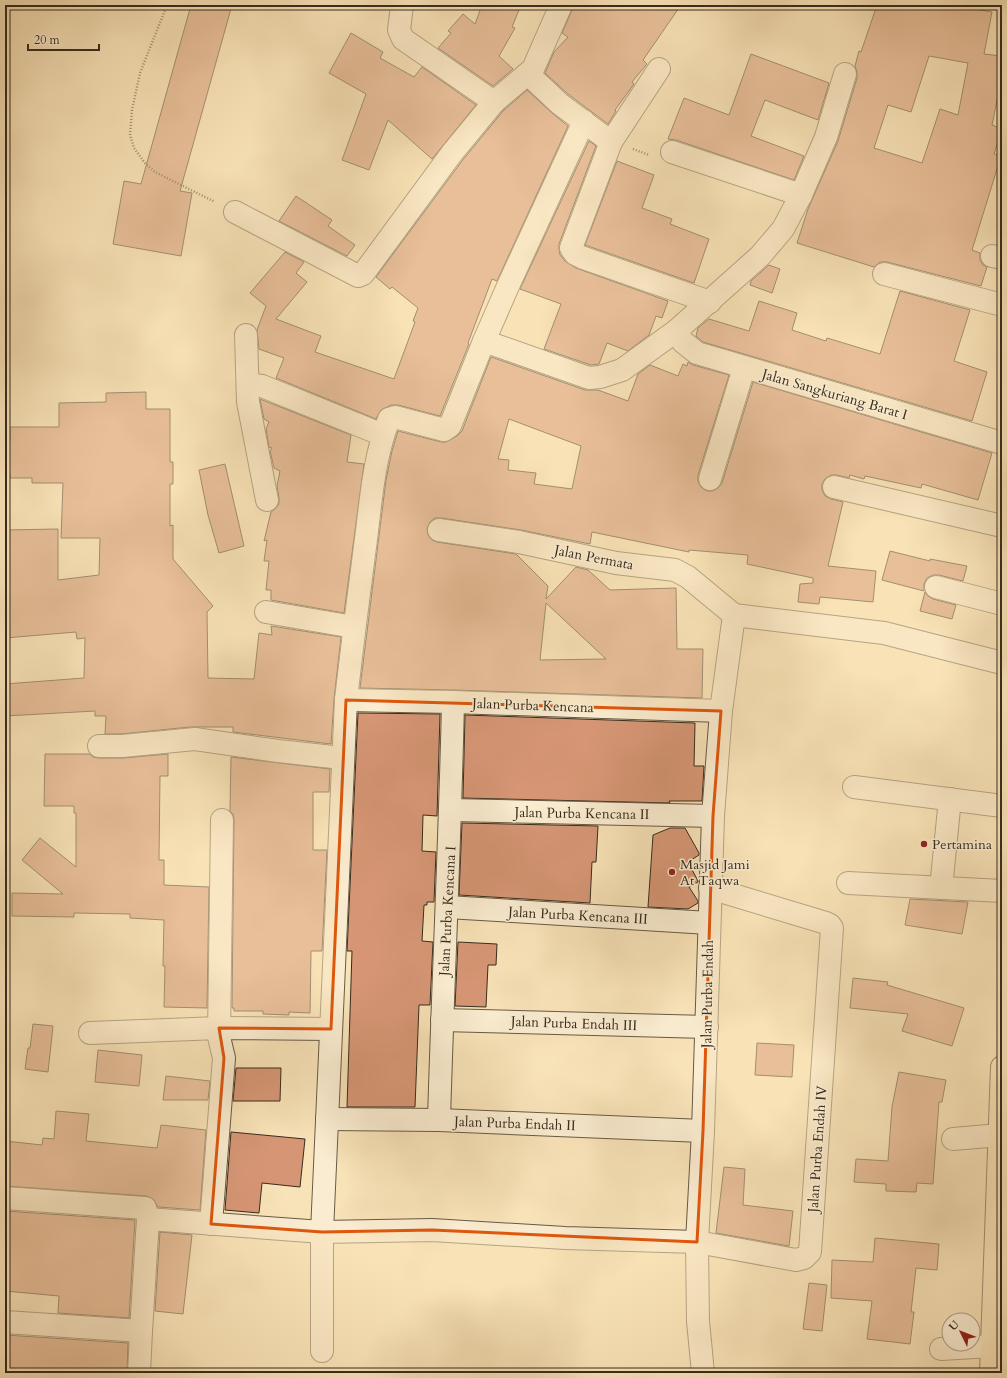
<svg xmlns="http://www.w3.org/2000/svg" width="1007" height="1378" font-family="Cardo,serif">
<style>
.building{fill:#d69675;stroke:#372c1d;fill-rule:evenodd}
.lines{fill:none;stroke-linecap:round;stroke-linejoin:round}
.minor-casing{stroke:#675a44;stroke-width:24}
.major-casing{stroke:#372c1d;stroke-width:24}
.path{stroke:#372c1d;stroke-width:2.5;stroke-dasharray:1 2;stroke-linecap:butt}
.minor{stroke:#faecd0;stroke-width:22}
.major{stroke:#f8e2b7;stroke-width:22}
.marked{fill:none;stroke:#df570d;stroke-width:3;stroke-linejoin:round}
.poi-dot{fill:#8f2418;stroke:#faecd0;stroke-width:1.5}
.labels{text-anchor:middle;stroke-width:3;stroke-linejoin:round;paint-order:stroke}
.street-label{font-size:14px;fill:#372c1d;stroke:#faecd0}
.poi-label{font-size:14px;fill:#372c1d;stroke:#faecd0;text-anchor:start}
</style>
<rect width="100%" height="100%" fill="#f8e2b7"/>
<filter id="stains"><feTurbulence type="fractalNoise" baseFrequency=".005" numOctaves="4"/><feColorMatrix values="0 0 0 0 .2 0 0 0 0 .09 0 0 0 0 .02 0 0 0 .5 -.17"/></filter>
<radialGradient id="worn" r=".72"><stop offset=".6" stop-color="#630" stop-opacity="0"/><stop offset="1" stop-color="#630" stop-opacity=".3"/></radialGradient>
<g class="building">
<polygon points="191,5 232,5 180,191 192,193 181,256 113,244 124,181 141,184"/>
<polygon points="482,5 521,5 512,27 515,28 499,56 513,69 493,86 438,48 451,33 448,31 463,14 475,24"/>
<polygon points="573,5 681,5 643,60 647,64 632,82 634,84 615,110 616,111 608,124 568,94 545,73 554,52 568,37 562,33 572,10"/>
<path d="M877 5H953L992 12 984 54 1002 56V76L992 125 1002 129 994 154 1001 156 972 250 980 253V260L983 265 987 267 981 286 887 262H880L874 267 797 243 808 209 838 141 857 78V72L855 66 859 51 861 52ZM929 56 968 63 958 115 940 109 922 163 874 148 888 105 911 112Z"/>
<polygon points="351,33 383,52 380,58 414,77 422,67 476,105 432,159 388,120 369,170 342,160 366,94 329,73"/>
<polygon points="751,54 829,83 818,120 765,100 751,136 804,156 794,180 676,140 668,139 684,98 729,115"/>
<polygon points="527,90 552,113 568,126 497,281 492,279 468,343 469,344 440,416 398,405 391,405 381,410 376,419 276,378 284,358 259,349 257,330 266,306 250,293 285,252 304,262 296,273 307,282 276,319 321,336 315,352 394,379 415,322 413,321 418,308 392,287 390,289 376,277 462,161 503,111"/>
<polygon points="589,141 596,146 559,244 559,249 560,255 565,261 576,268 668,301 662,318 656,316 649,335 628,351 607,343 599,364 591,365 544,349 561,304 520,289"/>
<polygon points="617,161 654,175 642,208 672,219 670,224 709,239 694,283 585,245"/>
<polygon points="296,196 332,220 328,226 355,245 347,256 279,221"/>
<polygon points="769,265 780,269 772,293 750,285 751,281"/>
<polygon points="900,291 970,310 954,361 987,372 972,421 703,342 696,336 698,328 709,319 749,331 759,301 797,313 792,330 826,341 827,338 880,354"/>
<path d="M491 357 585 390H598L628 401 638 374 650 365 678 376 683 364 687 366 688 362 693 365 729 375 698 475V481L701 487 707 491H712L718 488 722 483 753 382 992 453 978 500 922 484 921 488 865 476 864 479 850 475 849 478 837 475H831L825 479 822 484V490L825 496 831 499 843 502 828 566 876 571 873 602 820 597 819 604 798 602 800 584 813 583V578L747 564 748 555 689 550V552L592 532 590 544 521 530 441 518H435L430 522 427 529 428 535 432 540 437 542 516 554 548 586 546 599 576 567 588 570 610 590 676 588 677 649H703L702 698 453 690 360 688 386 480 392 451 398 431 441 442H446L457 436 462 431ZM509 419 581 446 572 489 534 484 536 473 508 470 509 460 498 459ZM546 603 606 659 540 660Z"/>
<polygon points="146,392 146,409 170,409 170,462 173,462 173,484 170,484 170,526 173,525 173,559 213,606 207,612 208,678 254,679 259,633 272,635 271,626 341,637 334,699 331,744 233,732 233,727 190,727 121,734 105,734 106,716 95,716 95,711 5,716 5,684 84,678 85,638 77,639 76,632 5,638 5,530 58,529 58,580 99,575 100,538 61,538 63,483 32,483 32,478 10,478 10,475 5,475 5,441 10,441 10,427 59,427 59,403 106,402 106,393"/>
<polygon points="260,399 351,435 347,462 364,464 344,613 271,600 271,590 266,590 269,561 264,561 267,540 264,541 271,512 275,509 279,504 279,498 277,486 280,471 274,468 270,451 272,448 269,447 266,429 269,422 264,419"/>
<polygon points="225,464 244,546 219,553 208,515 199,470"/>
<polygon points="890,551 930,561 930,559 967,566 963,581 939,575 933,575 927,578 924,584 924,591 882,580"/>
<polygon points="925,592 928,596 933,599 956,605 952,619 920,611"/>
<polygon points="358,713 440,714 437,816 423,815 422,851 436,852 434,902 427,902 427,905 424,905 422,941 433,942 430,1005 419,1005 415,1107 347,1107 352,951 347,951"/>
<polygon points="465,715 695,723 694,766 704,766 702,801 669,801 670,803 463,798"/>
<polygon points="45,754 90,754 93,757 99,758 123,758 168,754 168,776 160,776 159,860 164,860 164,885 209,887 207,1008 164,1007 165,966 163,966 164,920 130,918 130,914 74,913 74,917 12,916 12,893 63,894 22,860 40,838 76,867 76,813 74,813 74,806 44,806"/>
<polygon points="231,757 330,769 329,792 313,792 313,850 327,850 322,951 311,951 310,1013 289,1012 289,1015 263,1014 263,1011 234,1011 234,1008 232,1008 234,820 233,814 230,811"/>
<polygon points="462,823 598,826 596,862 592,862 590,903 459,895"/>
<polygon points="670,828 685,828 699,853 699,855 688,862 698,881 698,882 689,887 698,901 698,903 688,909 648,907 653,835"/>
<polygon points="910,899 968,902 962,934 905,925"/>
<polygon points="458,942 497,944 496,965 488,965 486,1007 455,1006"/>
<polygon points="853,978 888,982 887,985 964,1008 952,1046 902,1031 908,1014 850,1008"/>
<polygon points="33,1024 53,1026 48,1072 25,1069 28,1048 30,1048"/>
<polygon points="757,1043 794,1045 792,1077 755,1075"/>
<polygon points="98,1050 142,1055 139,1086 95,1082"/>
<polygon points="236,1068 281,1068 280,1101 233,1101"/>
<polygon points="899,1072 946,1080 942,1102 939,1102 933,1184 917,1183 916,1192 886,1191 886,1184 854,1182 856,1159 888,1161 892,1107"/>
<polygon points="166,1076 210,1081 208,1100 163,1100"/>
<polygon points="56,1111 89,1114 86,1141 157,1148 161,1125 206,1130 200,1210 158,1207 153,1199 146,1196 5,1186 5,1141 42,1145 43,1138 54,1139"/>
<polygon points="231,1132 305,1139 300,1187 262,1183 259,1213 225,1210"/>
<polygon points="724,1167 745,1169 743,1205 793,1211 789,1246 716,1233"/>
<polygon points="5,1211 135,1220 129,1318 58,1313 59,1296 5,1291"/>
<polygon points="160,1232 192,1235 183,1314 155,1311"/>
<polygon points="875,1238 939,1244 937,1270 916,1268 911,1312 914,1312 910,1344 867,1339 872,1301 831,1298 832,1260 873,1262"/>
<polygon points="809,1283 827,1285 822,1331 803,1329"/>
<polygon points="5,1335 128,1343 127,1373 5,1373"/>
</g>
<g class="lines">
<g class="minor-casing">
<g id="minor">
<polyline points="402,5 399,30 403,39 494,102"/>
<polyline points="659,69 611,142 571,248 575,254 581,257 710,302"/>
<polyline points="528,74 560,104 611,142"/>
<polyline points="672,152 801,195"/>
<polyline points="235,212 358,276 363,274 452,153 494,102 533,69 561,5"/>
<polyline points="992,256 1002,258"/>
<polyline points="884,274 1002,305"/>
<polyline points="676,331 683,342 697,353 1002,443"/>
<polyline points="246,335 248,402 267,500"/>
<polyline points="484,341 589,378 600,377 622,370 676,331 760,256 783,229 801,195 826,137 845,74"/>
<polyline points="248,384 262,386 383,435"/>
<polyline points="710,479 744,368"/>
<polyline points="834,487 1002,526"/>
<polyline points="439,530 519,542 616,563 675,570 688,577 734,615"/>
<polyline points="936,587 1002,604"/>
<polyline points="266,612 354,627"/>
<polyline points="734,615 884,633 1002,663"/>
<polyline points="346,700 453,702 721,711"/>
<polyline points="99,746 122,746 195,739 278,751 342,758"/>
<polyline points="854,787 1002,806"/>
<polyline points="451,810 713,816"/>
<polyline points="848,883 1002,891"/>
<polyline points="941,888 950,799"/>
<polyline points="447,907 709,923"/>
<polyline points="442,1020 707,1027"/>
<polyline points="90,1033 219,1028 331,1029"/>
<polyline points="327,1119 439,1120 703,1131"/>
<path d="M439 1120C443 981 450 841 453 702"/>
<polyline points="953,1139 988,1136 1002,1137"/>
<polyline points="5,1198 145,1208 148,1219 141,1331 139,1373"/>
<polyline points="148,1219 322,1232 432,1230 565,1238 697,1242 796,1260 804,1258 810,1252 832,928 830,925 826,923 710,888"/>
<polyline points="211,1224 224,1058 219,1037 222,820"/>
<polyline points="5,1322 141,1331"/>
<polyline points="941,1349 992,1346"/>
<path d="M322 1351V1232L346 700C352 646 359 593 366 539 371 499 374 457 389 419L395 417 444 430 450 426 484 341 508 286 584 121"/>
<polyline points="703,1373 698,1321 697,1242 703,1131 713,816 721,711 734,615"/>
</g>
</g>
<g class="major-casing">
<polyline id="major" points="991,1373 1002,1067"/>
</g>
<g class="path">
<polyline points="167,5 140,73 132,110 130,135 134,148 145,163 155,172 215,202"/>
<polyline points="633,149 649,155"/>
</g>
<use href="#minor" class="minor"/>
<use href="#major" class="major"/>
</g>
<path d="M0 0H1007V1378H0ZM346 700 721 711 713 816 703 1131 697 1242 432 1230 322 1232 211 1224 224 1058 219 1028 331 1029Z" fill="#f8e2b7" fill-opacity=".55" fill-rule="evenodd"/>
<path class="marked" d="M346 700 721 711 713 816 703 1131 697 1242 432 1230 322 1232 211 1224 224 1058 219 1028 331 1029Z"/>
<g class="poi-dot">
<circle cx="924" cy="844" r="4"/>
<circle cx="672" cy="872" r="4"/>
</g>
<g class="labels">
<g class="street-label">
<text transform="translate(835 394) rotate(16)" y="5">Jalan Sangkuriang Barat I</text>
<text transform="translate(594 557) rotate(11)" y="5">Jalan Permata</text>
<text transform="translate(533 705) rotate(2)" y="5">Jalan Purba Kencana</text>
<text transform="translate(582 813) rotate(1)" y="5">Jalan Purba Kencana II</text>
<text transform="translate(447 911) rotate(-87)" y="5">Jalan Purba Kencana I</text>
<text transform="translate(578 915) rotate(3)" y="5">Jalan Purba Kencana III</text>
<text transform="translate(707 994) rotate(-89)" y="5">Jalan Purba Endah</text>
<text transform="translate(574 1023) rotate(2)" y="5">Jalan Purba Endah III</text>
<text transform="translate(515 1123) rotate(2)" y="5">Jalan Purba Endah II</text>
<text transform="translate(817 1149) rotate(-86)" y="5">Jalan Purba Endah IV</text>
</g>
<g class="poi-label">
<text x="932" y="849">Pertamina</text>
<text x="680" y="869">Masjid Jami<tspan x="680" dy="16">At Taqwa</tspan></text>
</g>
</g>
<rect width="1007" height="1378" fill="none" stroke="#f8e2b7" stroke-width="20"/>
<rect x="6" y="6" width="995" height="1366" fill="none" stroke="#372c1d" stroke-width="2"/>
<rect x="10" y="10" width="987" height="1358" fill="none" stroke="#372c1d"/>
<g transform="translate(961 1332) rotate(313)"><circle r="19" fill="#faecd0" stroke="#ac9f88"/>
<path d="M0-3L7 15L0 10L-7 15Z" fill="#8f2418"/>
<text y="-6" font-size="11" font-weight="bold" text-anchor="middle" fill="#372c1d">U</text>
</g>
<path d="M28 44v6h71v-6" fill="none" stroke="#372c1d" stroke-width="2"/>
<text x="34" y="44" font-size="12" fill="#372c1d" stroke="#faecd0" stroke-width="3" paint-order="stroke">20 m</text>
<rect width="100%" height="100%" filter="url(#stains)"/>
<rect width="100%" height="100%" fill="url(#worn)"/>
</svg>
